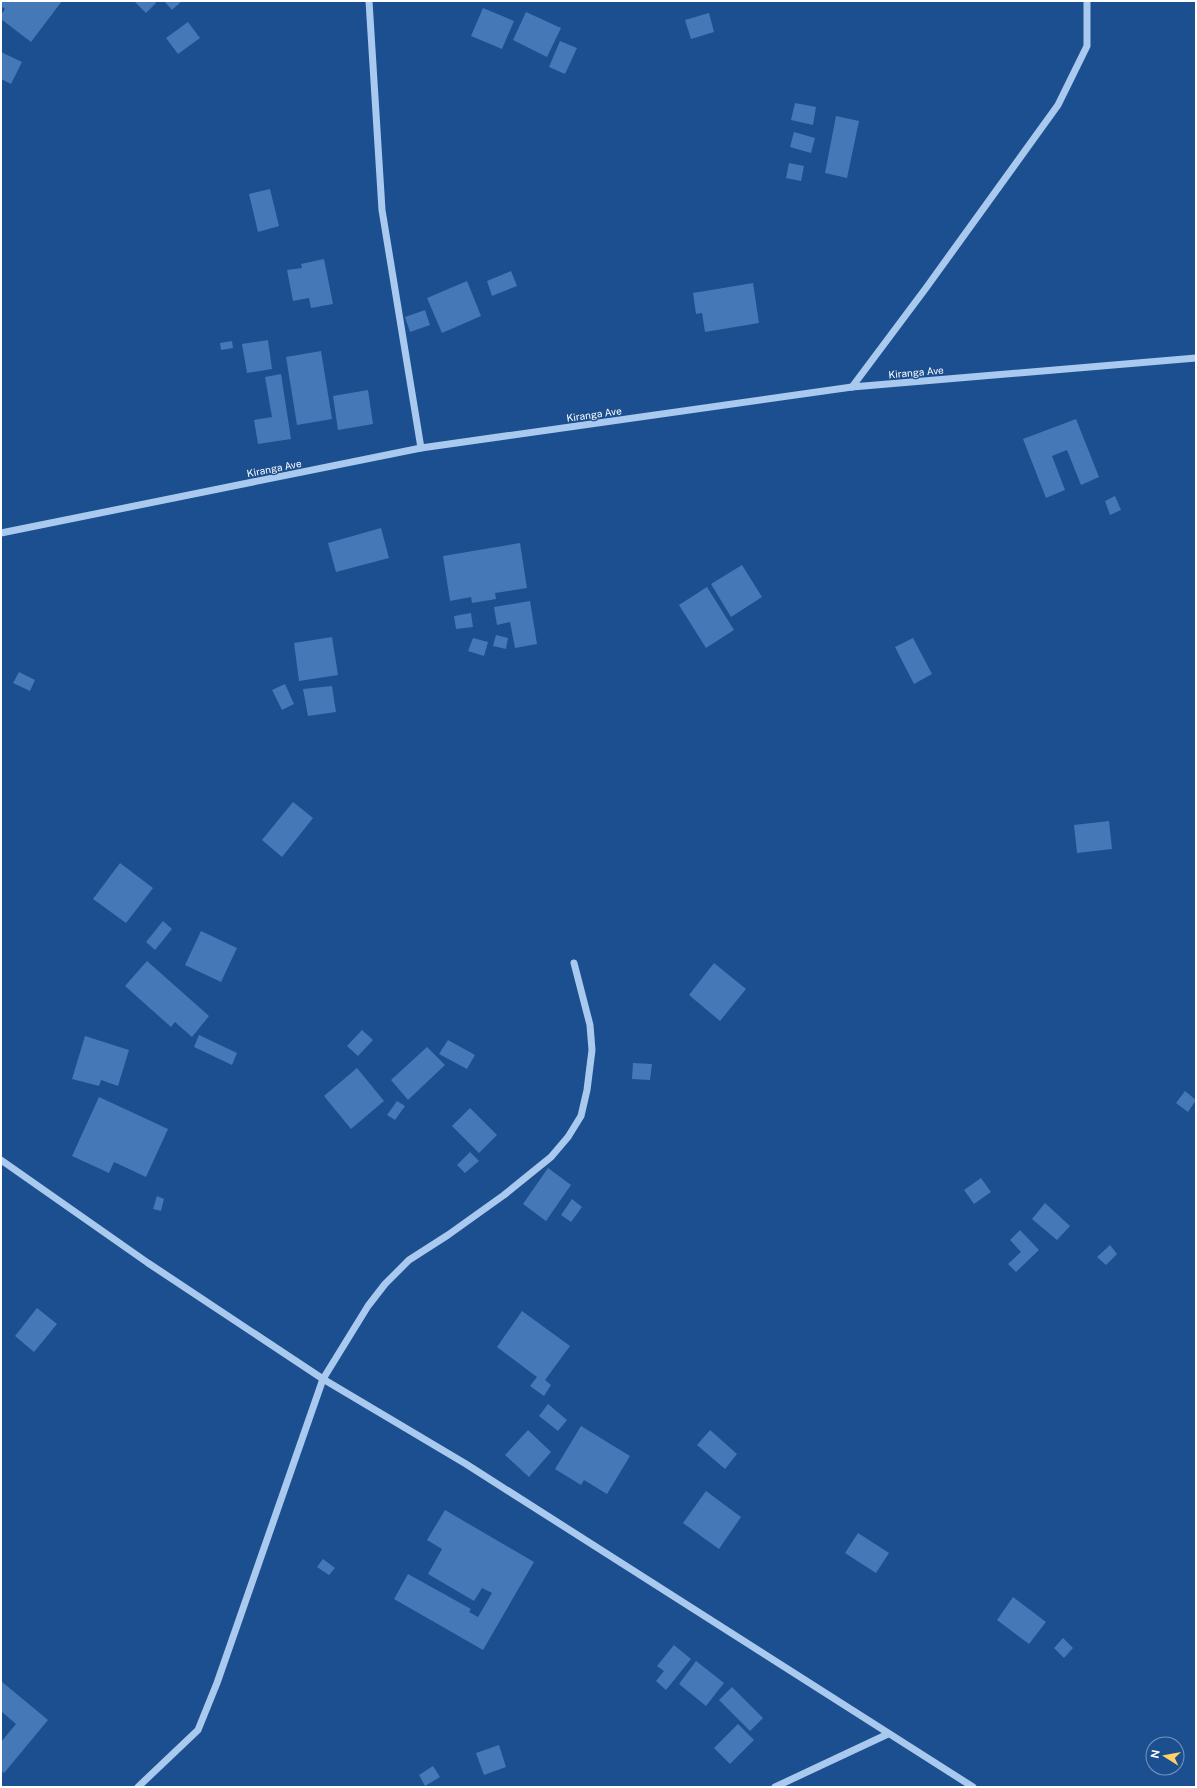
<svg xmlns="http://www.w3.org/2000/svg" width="1197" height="1788" font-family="'Public Sans',sans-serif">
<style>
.building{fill:#4478b7}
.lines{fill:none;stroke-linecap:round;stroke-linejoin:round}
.minor{stroke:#a9c9ee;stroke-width:7}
.labels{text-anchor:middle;stroke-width:3;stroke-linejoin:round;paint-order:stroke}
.street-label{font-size:10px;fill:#fff;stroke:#1b4f8f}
</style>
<rect width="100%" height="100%" fill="#1b4f8f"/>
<g class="building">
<polygon points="1,1 62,1 31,42 1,19 1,15 5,9 1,6"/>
<polygon points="134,1 155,1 156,3 146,13"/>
<polygon points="164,1 182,1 172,10"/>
<polygon points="483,8 514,21 502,49 471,36"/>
<polygon points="526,12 561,28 547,57 513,40"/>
<polygon points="709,13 714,32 691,39 685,20"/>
<polygon points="188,22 200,38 178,54 166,38"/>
<polygon points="560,41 577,48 565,74 549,67"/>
<polygon points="1,52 22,62 11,84 1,79"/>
<polygon points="795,103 816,107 813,125 791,120"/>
<polygon points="836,116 859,121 847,178 825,173"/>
<polygon points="794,132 815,138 811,153 790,147"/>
<polygon points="789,163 804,166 801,181 786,178"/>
<polygon points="270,189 279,226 258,232 249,194"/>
<polygon points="324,259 333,304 311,308 309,298 293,301 287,270 302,268 301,264"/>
<polygon points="511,271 517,286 492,296 487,281"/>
<polygon points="467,281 481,316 442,333 427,298"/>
<polygon points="753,283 759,323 705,332 702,313 696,314 693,293"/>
<polygon points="425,310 430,325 410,332 405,317"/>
<polygon points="268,340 272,369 247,373 242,344"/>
<polygon points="232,341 233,348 221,350 220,343"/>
<polygon points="321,351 332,419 297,425 286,357"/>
<polygon points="281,374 291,439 258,444 254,420 272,417 265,377"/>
<polygon points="368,390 373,424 338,430 333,396"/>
<polygon points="1076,419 1099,477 1081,485 1067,450 1052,456 1065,490 1046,498 1023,439"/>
<polygon points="1115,496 1121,510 1110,515 1105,501"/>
<polygon points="381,528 389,558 336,572 328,543"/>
<polygon points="520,543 527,588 495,593 496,599 472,603 471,597 450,601 443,556"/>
<polygon points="742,565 762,597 731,617 711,584"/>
<polygon points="707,587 734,630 706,648 679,605"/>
<polygon points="530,601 537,644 515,648 510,622 497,625 494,607"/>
<polygon points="471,613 473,627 456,629 454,616"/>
<polygon points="496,635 508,638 506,649 493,646"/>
<polygon points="332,637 338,675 299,681 294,643"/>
<polygon points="473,638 488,642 484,656 468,651"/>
<polygon points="913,638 932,674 914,684 895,647"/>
<polygon points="19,672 35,680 30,691 13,683"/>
<polygon points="285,684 294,704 282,710 272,690"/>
<polygon points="332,686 336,712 308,716 303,689"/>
<polygon points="293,802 313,818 282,857 262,840"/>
<polygon points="1109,821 1112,849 1077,853 1074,825"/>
<polygon points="120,863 153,888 126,923 93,899"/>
<polygon points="163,921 172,929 155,950 146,942"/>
<polygon points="201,931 237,948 221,982 185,965"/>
<polygon points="147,961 209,1016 192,1037 175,1022 171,1027 125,986"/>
<polygon points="714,963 746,989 720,1021 689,995"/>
<polygon points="362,1030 373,1040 358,1056 347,1046"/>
<polygon points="199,1035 237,1053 232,1065 194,1047"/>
<polygon points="85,1036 129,1050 118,1086 101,1080 99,1086 72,1079"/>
<polygon points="448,1040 475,1055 467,1069 439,1054"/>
<polygon points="427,1047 445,1065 408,1100 391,1080"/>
<polygon points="633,1063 652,1064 650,1080 632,1079"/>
<polygon points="357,1068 384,1101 351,1129 324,1096"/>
<polygon points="1185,1091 1196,1100 1188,1112 1176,1103"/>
<polygon points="99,1097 168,1129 146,1177 114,1162 109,1173 72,1156"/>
<polygon points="397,1101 405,1106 395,1120 387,1115"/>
<polygon points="470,1108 497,1135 479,1153 452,1126"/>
<polygon points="470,1152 479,1161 465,1173 457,1165"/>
<polygon points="548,1168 571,1185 546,1221 523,1204"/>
<polygon points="981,1178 991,1192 974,1204 964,1190"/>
<polygon points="157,1196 164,1199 161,1211 153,1209"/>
<polygon points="572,1199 582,1207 571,1222 561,1215"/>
<polygon points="1045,1203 1070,1226 1057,1240 1032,1219"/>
<polygon points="1020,1230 1039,1250 1016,1272 1008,1264 1021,1252 1010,1240"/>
<polygon points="1110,1245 1117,1254 1106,1265 1097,1257"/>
<polygon points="37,1308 57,1324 34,1352 15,1336"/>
<polygon points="522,1311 570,1346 545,1380 551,1385 544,1396 530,1386 537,1377 497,1347"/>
<polygon points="548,1404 567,1420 558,1431 539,1416"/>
<polygon points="581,1426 630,1456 607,1494 584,1480 581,1485 555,1469"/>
<polygon points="528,1430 551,1452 529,1477 505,1455"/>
<polygon points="710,1430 737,1454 725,1469 697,1445"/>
<polygon points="706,1491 741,1517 719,1549 683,1523"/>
<polygon points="445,1510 534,1562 483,1650 394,1599 408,1574 471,1609 469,1612 478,1617 492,1593 482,1588 474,1601 428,1574 442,1549 427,1540"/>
<polygon points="858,1533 889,1553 876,1573 845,1553"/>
<polygon points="323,1559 335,1568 329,1575 317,1567"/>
<polygon points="1013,1597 1046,1622 1029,1644 997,1620"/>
<polygon points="1063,1638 1073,1648 1064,1658 1054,1648"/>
<polygon points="674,1645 691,1659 666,1690 656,1681 664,1671 657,1666"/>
<polygon points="696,1661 724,1683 706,1706 679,1684"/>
<polygon points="1,1681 48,1720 4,1773 1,1770 1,1742 16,1724 1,1711"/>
<polygon points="732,1687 763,1718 750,1731 719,1700"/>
<polygon points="738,1724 754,1740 730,1764 714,1748"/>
<polygon points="499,1745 506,1767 484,1775 476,1753"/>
<polygon points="433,1766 440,1777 425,1786 419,1775"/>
</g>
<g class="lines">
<g class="minor">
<polyline points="369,1 382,210 421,448"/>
<polyline points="852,387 926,288 1058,105 1087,46 1087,1"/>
<polyline points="1,533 421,448 852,387 1196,358"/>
<polyline points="1,1160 148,1263 323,1379 466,1464 973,1787"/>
<polyline points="138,1787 198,1730 217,1683 323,1379 368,1306 385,1284 409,1260 448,1235 504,1195 551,1157 568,1137 581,1116 587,1090 592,1050 590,1025 574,963"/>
<polyline points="775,1787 888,1734"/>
</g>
</g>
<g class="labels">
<g class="street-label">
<text transform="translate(916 372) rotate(-5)" y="4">Kiranga Ave</text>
<text transform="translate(594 414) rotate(-8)" y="4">Kiranga Ave</text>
<text transform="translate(274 468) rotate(-11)" y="4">Kiranga Ave</text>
</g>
</g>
<rect width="1197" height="1788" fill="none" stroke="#ffffff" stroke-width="4"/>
<g transform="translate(1165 1756) rotate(281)"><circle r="19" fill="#1b4f8f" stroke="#7695bc"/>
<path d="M0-3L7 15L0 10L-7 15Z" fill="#ffd166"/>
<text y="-6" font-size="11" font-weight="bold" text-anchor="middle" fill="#ffffff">N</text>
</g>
</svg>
